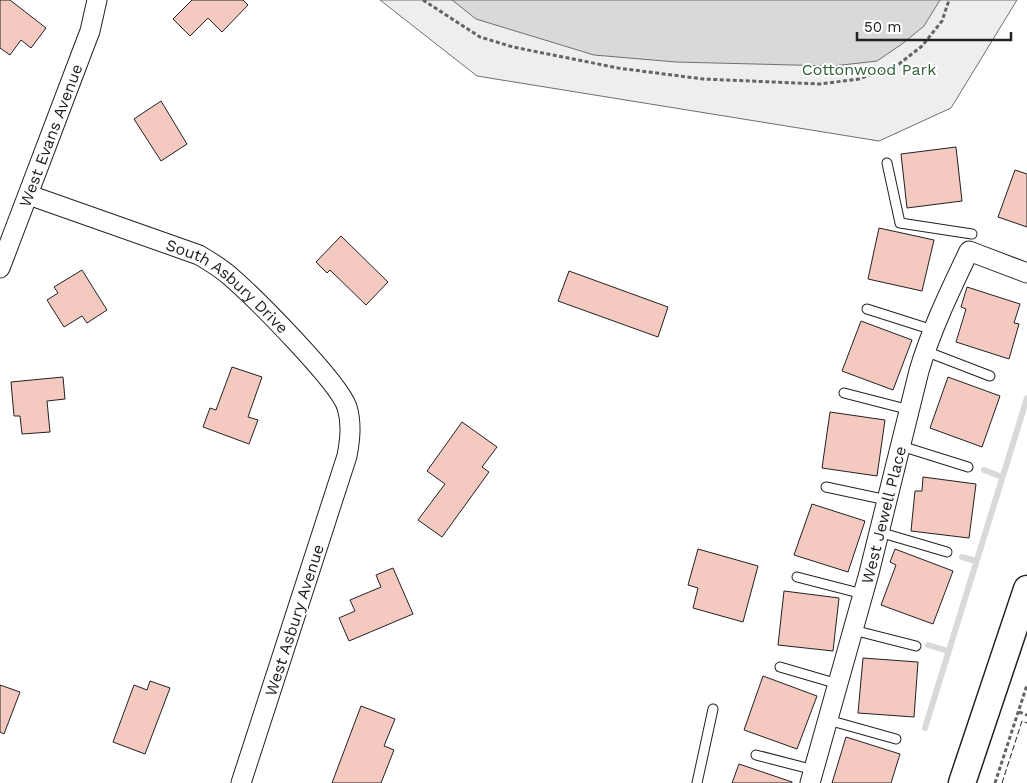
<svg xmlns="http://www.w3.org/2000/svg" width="1027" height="783" font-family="'Work Sans',sans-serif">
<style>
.green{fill:#eee;stroke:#6f6f6f}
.water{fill:#d9d9d9;stroke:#6f6f6f}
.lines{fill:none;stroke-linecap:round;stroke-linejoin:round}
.stream{stroke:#d9d9d9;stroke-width:6}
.building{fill:#f3c9c0;stroke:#222}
.lane-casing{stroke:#222;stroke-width:11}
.street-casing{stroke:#222;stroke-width:21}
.secondary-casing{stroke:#222;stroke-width:29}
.path{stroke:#646464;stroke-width:3;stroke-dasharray:4 2.5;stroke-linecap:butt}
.lane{stroke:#fff;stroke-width:9}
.street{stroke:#fff;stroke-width:19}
.secondary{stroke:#fff;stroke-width:26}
.fence{stroke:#222;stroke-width:1;stroke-dasharray:6 2.5;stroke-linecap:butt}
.labels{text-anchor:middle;stroke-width:4;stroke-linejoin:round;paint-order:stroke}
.park-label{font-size:16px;fill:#2f5e38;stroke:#fff}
.street-label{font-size:16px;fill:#222;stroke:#fff}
</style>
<rect width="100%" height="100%" fill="#fff"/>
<polygon class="green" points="380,0 1017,0 951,108 879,141 477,76"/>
<polygon class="water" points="452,0 940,0 924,26 902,44 877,61 833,66 676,62 594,55 476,19"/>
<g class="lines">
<g class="stream">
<polyline points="984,470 1002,477"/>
<polyline points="962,557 976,561"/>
<polyline points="928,645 948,651"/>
<polyline points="925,728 1027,398"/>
</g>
</g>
<g class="building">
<polygon points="0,0 10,0 46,28 31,48 21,40 10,55 0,48"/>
<polygon points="192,0 243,0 248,5 222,32 208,18 190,36 173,19"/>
<polygon points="161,101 187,144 161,161 134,119"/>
<polygon points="956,147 962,201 907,208 901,154"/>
<polygon points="1015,170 1027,174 1027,227 998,217"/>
<polygon points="879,228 934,240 922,291 868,279"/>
<polygon points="341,236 388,282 366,305 330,270 327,273 316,262"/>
<polygon points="82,270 107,310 87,323 82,316 64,327 47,300 58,293 54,287"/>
<polygon points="569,271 668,307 658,337 558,301"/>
<polygon points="967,287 1020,304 1014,323 1019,324 1009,359 956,342 966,309 961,307"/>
<polygon points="861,321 912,340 893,390 842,371"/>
<polygon points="232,367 262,377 248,417 258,420 249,444 203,427 210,408 216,410"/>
<polygon points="63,377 65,399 47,401 50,432 22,434 20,416 14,416 11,382"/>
<polygon points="948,377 1000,396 982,447 930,428"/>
<polygon points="830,412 885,420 877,476 822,468"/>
<polygon points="462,422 497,447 482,467 489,472 442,537 418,520 445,484 427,471"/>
<polygon points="923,477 976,484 969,538 911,531 915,491 922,491"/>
<polygon points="812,504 865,521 848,572 794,555"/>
<polygon points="698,549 758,566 743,622 693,608 698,588 688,585"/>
<polygon points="895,549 953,571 933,624 881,605 896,565 890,562"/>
<polygon points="393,568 413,614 349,641 339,618 355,611 350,600 381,587 376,575"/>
<polygon points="784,591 839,598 833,651 778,645"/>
<polygon points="863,658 918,662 914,717 858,713"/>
<polygon points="763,676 817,696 797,749 744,730"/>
<polygon points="150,681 170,688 145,754 113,742 134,685 147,690"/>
<polygon points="0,685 20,692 4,734 0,732"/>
<polygon points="361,706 395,719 384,746 394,750 381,783 332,783"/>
<polygon points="846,737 900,754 891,783 832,783"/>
<polygon points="739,764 792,782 792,783 732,783"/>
</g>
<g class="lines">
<g class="lane-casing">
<g id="lane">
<polyline points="887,163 900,223 972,234"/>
<polyline points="867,309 933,330"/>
<polyline points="925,351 990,376"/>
<polyline points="844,393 910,410"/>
<polyline points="901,446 968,467"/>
<polyline points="826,487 887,500"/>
<polyline points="879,532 947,552"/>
<polyline points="797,577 863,594"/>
<polyline points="853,630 916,646"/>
<polyline points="780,667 838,684"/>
<polyline points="828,720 896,739"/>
<polyline points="756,755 814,770"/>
<polyline points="697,783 713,709"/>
</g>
</g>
<g class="street-casing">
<g id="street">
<path id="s1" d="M29 195 199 255C211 262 221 268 231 277 255 298 338 381 347 407 352 424 350 440 347 456L241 783"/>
<path id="s2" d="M0 268 90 31 97 0"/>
<path id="s3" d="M810 783 869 573 919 371C931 330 950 291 969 251L1027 273"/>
</g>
</g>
<g class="secondary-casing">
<polyline id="secondary" points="962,783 1027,589"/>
</g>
<g class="path">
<polyline points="423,0 480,37 513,47 618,68 703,79 820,84 859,79 899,64 922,46 942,21 949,0"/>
<polyline points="1019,712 1027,715"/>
<polyline points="995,783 1027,685"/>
</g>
<use href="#lane" class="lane"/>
<use href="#street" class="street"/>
<use href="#secondary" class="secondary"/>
<polyline class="fence" points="1002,783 1022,721 1027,723"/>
</g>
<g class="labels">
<g class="park-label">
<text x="869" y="75">Cottonwood Park</text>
</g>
<g class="street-label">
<text dy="6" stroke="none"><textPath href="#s2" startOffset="142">West Evans Avenue</textPath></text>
<text dy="6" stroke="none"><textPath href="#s1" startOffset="221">South Asbury Drive</textPath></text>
<text dy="6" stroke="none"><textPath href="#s3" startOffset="278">West Jewell Place</textPath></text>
<text transform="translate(294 620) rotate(-72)" y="6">West Asbury Avenue</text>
</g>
</g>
<path d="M857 32v8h154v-8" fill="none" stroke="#222222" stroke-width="2.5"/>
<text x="864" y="32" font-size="15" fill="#222222" stroke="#ffffff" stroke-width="4" paint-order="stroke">50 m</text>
</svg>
